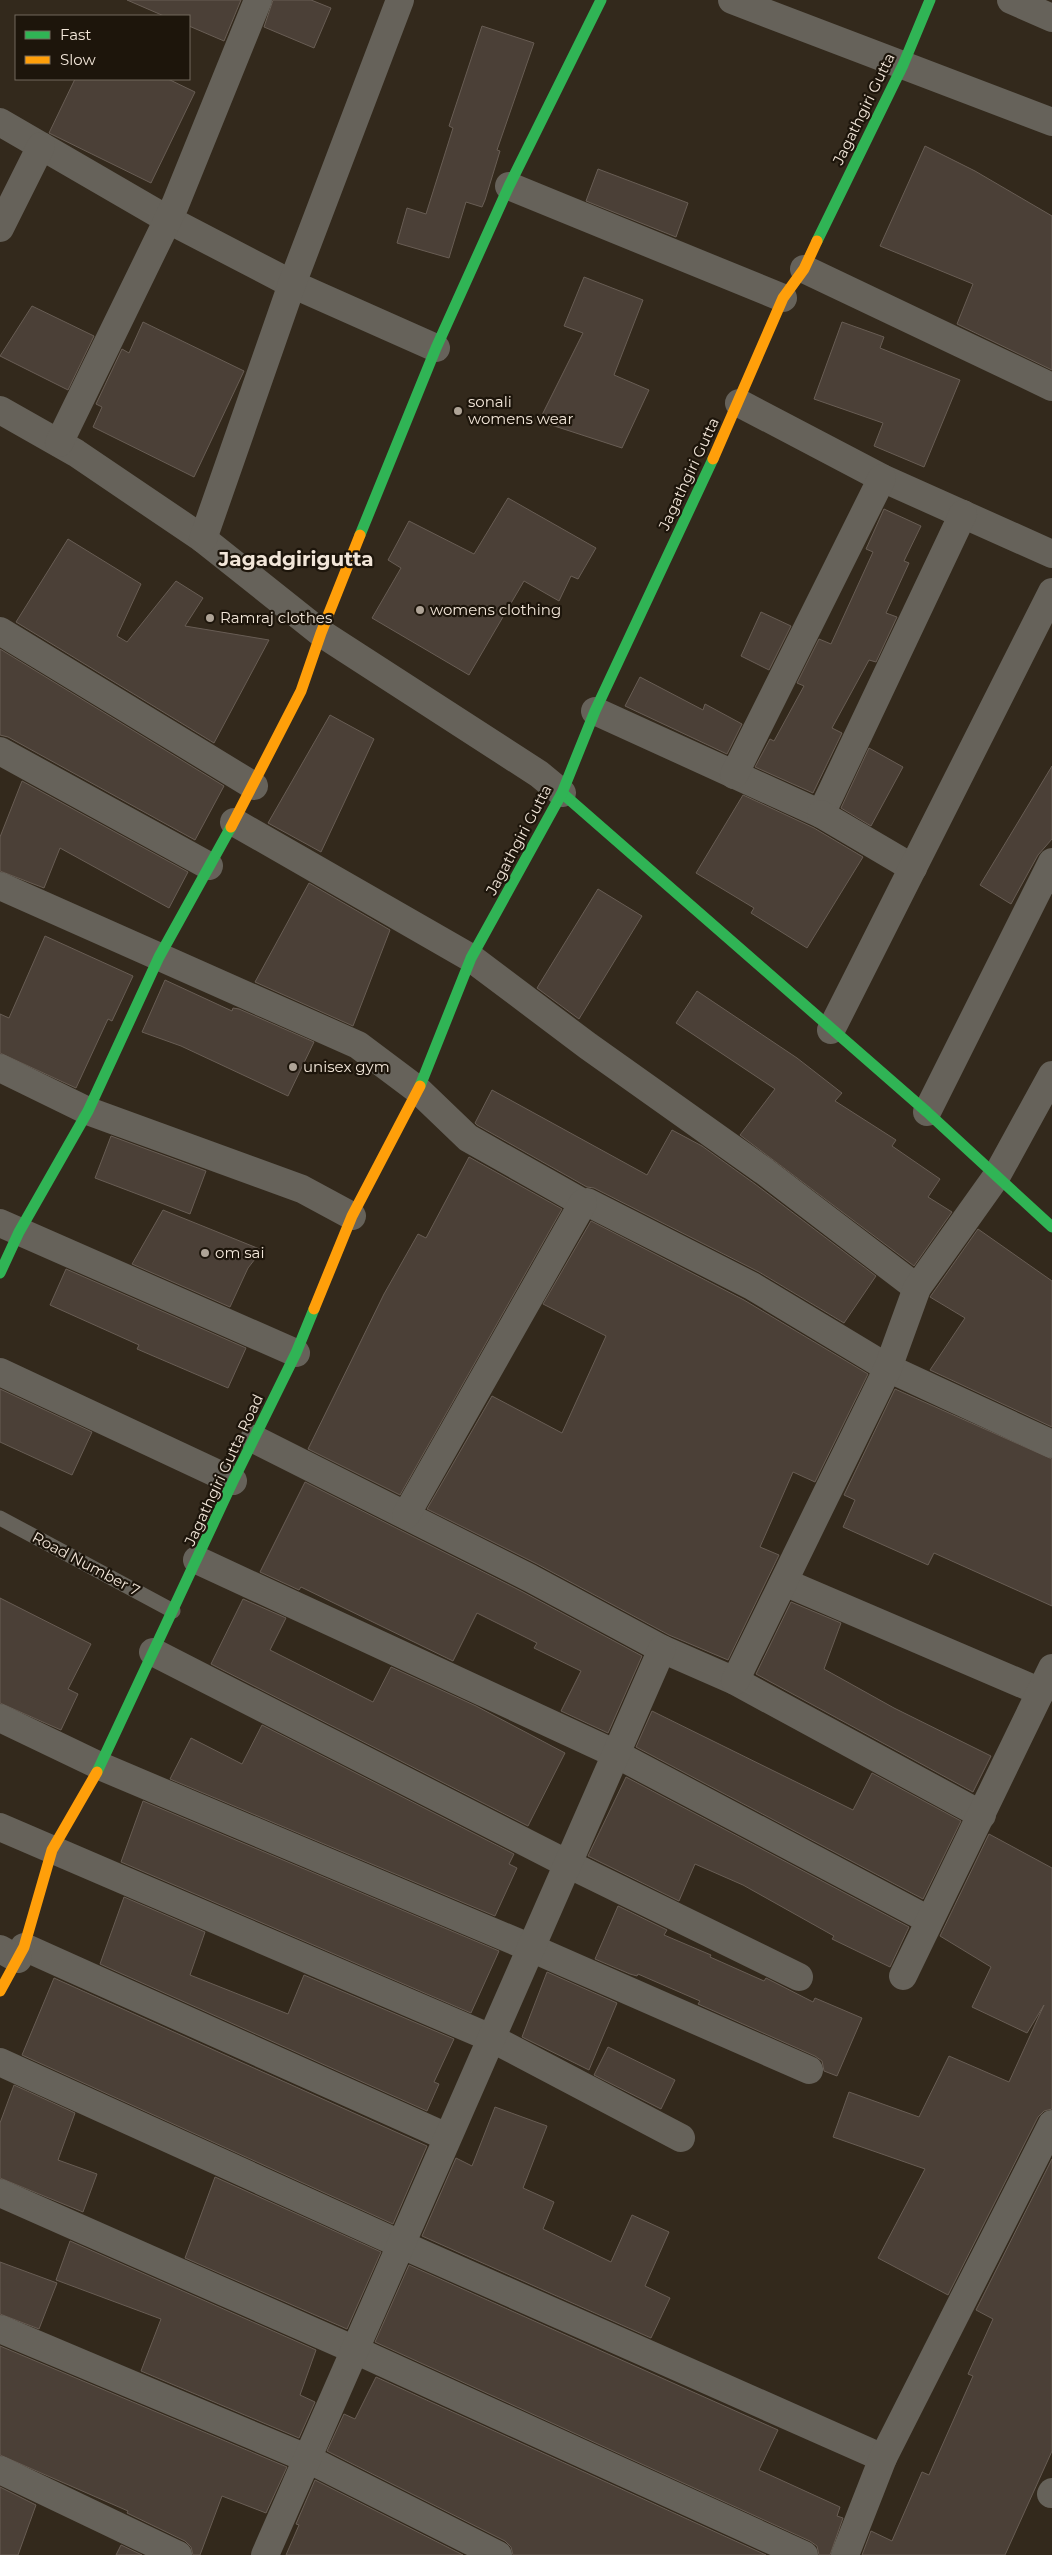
<svg xmlns="http://www.w3.org/2000/svg" width="1052" height="2555" font-family="Montserrat,sans-serif">
<style>
.building{fill:#4b4037;stroke:#685d54}
.lines{fill:none;stroke-linecap:round;stroke-linejoin:round}
.lane{stroke:#66625a;stroke-width:15}
.street{stroke:#66625a;stroke-width:28}
.fast{stroke:#30b455;stroke-width:11}
.slow{stroke:#ff9f0a;stroke-width:11}
.poi-dot{fill:#afa497;stroke:#1d150b;stroke-width:2}
.labels{text-anchor:middle;stroke-width:4.5;stroke-linejoin:round;paint-order:stroke}
.street-label{font-size:15px;fill:#f2e6d9;stroke:#1d150b}
.poi-label{font-size:15px;fill:#f2e6d9;stroke:#1d150b;text-anchor:start}
.district-label{font-size:20px;font-weight:bold;fill:#f2e6d9;stroke:#1d150b}
</style>
<rect width="100%" height="100%" fill="#33291c"/>
<g class="building">
<polygon points="127,0 241,0 224,41 189,26 189,16 164,16"/>
<polygon points="273,0 311,0 331,8 314,48 264,27"/>
<polygon points="482,26 534,43 497,150 500,151 485,200 482,207 466,202 449,258 397,243 407,208 426,214 453,128 449,126"/>
<polygon points="75,79 168,79 195,92 151,183 49,133"/>
<polygon points="925,146 975,171 1052,216 1052,370 957,324 973,284 880,246"/>
<polygon points="598,169 688,203 676,237 586,201"/>
<polygon points="584,277 643,300 614,375 649,390 622,448 539,421 583,333 564,326"/>
<polygon points="32,306 94,336 68,390 0,356"/>
<polygon points="143,322 244,371 194,477 93,427 102,407 96,404 122,349 129,353"/>
<polygon points="842,322 884,337 880,348 960,380 924,467 874,446 883,423 814,399"/>
<polygon points="508,498 596,548 578,579 571,576 559,601 524,581 469,675 372,618 401,568 388,560 409,521 474,554"/>
<polygon points="884,509 921,526 904,561 909,563 886,613 897,617 876,662 869,660 832,728 842,733 813,793 755,767 770,739 774,741 804,686 797,683 819,639 831,644 873,552 866,549"/>
<polygon points="68,539 141,584 117,636 127,642 176,581 203,598 185,626 269,640 214,743 16,622"/>
<polygon points="761,612 791,626 769,670 741,656"/>
<polygon points="0,649 224,786 195,840 8,737 0,735"/>
<polygon points="640,677 703,710 705,704 742,724 727,754 625,706"/>
<polygon points="330,715 374,739 321,852 268,823"/>
<polygon points="869,748 903,767 871,826 841,808"/>
<polygon points="1052,766 1052,839 1038,855 1011,904 980,885"/>
<polygon points="22,781 188,872 169,908 60,848 44,888 0,871 0,837"/>
<polygon points="743,795 814,828 863,857 807,948 751,913 754,908 696,873"/>
<polygon points="309,883 390,930 353,1026 255,982"/>
<polygon points="598,889 642,916 579,1019 537,988"/>
<polygon points="45,936 133,976 112,1021 108,1019 76,1088 0,1053 0,1014 9,1018"/>
<polygon points="165,980 232,1011 233,1008 239,1009 314,1042 288,1096 181,1046 142,1032"/>
<polygon points="697,991 797,1058 842,1093 835,1101 896,1140 892,1146 940,1179 928,1197 952,1212 914,1266 740,1135 775,1089 676,1023"/>
<polygon points="492,1090 647,1175 672,1130 702,1146 755,1184 876,1276 844,1323 759,1272 594,1188 587,1187 477,1125 475,1123"/>
<polygon points="111,1136 206,1171 190,1214 95,1178"/>
<polygon points="469,1157 562,1209 400,1495 308,1449 384,1294 418,1234 426,1238"/>
<polygon points="163,1210 262,1250 248,1268 230,1307 132,1264"/>
<polygon points="591,1221 744,1300 868,1374 815,1482 793,1472 760,1547 779,1555 728,1660 669,1635 537,1564 427,1509 492,1396 562,1433 606,1336 543,1304"/>
<polygon points="978,1229 1052,1281 1052,1427 930,1370 965,1318 930,1297"/>
<polygon points="66,1269 246,1348 228,1388 137,1349 139,1345 50,1305"/>
<polygon points="0,1389 92,1432 72,1475 0,1442"/>
<polygon points="895,1389 1052,1459 1052,1606 934,1553 928,1565 843,1527 855,1500 844,1495"/>
<polygon points="305,1482 523,1592 642,1656 608,1733 561,1711 581,1671 534,1648 537,1643 477,1613 453,1661 301,1587 299,1590 260,1572"/>
<polygon points="0,1598 91,1644 68,1689 78,1694 61,1730 0,1703"/>
<polygon points="243,1599 286,1618 270,1650 373,1702 391,1667 476,1706 565,1753 528,1826 211,1664"/>
<polygon points="791,1602 841,1623 824,1669 894,1708 991,1756 973,1792 756,1674"/>
<polygon points="652,1711 853,1810 872,1773 961,1821 923,1899 636,1747"/>
<polygon points="262,1725 514,1854 509,1864 517,1868 495,1916 170,1779 191,1738 242,1764"/>
<polygon points="626,1777 909,1927 890,1967 832,1939 834,1936 743,1885 695,1864 679,1901 588,1856"/>
<polygon points="143,1801 499,1951 471,2013 121,1862"/>
<polygon points="989,1834 1052,1868 1052,2109 1044,2111 1038,2117 948,2295 878,2258 925,2169 833,2137 849,2092 919,2117 949,2056 1009,2082 1044,2005 1027,2033 972,2007 991,1967 940,1936"/>
<polygon points="124,1897 205,1932 190,1975 288,2014 304,1975 454,2039 434,2082 439,2084 427,2111 100,1964"/>
<polygon points="618,1906 667,1930 664,1935 711,1955 710,1957 764,1981 766,1978 813,2002 815,1998 862,2018 837,2076 824,2071 822,2061 815,2056 698,2004 700,2001 638,1974 637,1976 630,1974 595,1959"/>
<polygon points="547,1972 617,2003 589,2070 522,2037"/>
<polygon points="54,1978 427,2146 393,2224 22,2055"/>
<polygon points="608,2047 675,2080 661,2109 594,2075"/>
<polygon points="14,2085 75,2113 58,2160 97,2174 83,2212 0,2178 0,2123"/>
<polygon points="495,2107 547,2126 523,2188 554,2202 543,2229 611,2262 632,2215 669,2232 645,2286 670,2298 651,2338 422,2236 456,2158 472,2166"/>
<polygon points="1052,2159 1052,2451 1005,2555 862,2555 871,2531 892,2541 922,2472 929,2475 973,2376 968,2374 993,2319 976,2310"/>
<polygon points="215,2177 381,2252 347,2329 185,2258"/>
<polygon points="70,2241 316,2350 300,2395 315,2402 299,2438 141,2371 161,2319 56,2280"/>
<polygon points="0,2262 57,2283 39,2329 0,2314"/>
<polygon points="409,2265 778,2430 759,2470 840,2507 837,2516 843,2518 830,2555 819,2555 817,2546 810,2541 375,2342"/>
<polygon points="0,2346 287,2467 266,2513 222,2496 200,2555 193,2555 191,2547 185,2541 127,2513 128,2511 0,2455"/>
<polygon points="376,2377 766,2555 513,2555 511,2547 505,2541 327,2451 344,2414 355,2419"/>
<polygon points="315,2480 463,2555 286,2555 299,2525 296,2524"/>
<polygon points="0,2487 36,2505 18,2555 0,2555"/>
<polygon points="121,2545 142,2555 116,2555"/>
</g>
<g class="lines">
<polyline class="lane" points="0,1518 173,1611"/>
<g class="street">
<polyline points="732,0 1052,122"/>
<polyline points="1011,0 1052,18"/>
<polyline points="0,122 167,219 292,284 436,348"/>
<polyline points="509,186 783,298"/>
<polyline points="0,228 41,146"/>
<polyline points="804,269 1052,387"/>
<polyline points="739,403 882,478 1052,554"/>
<polyline points="0,410 76,453 203,539 321,633 539,774 562,793"/>
<polyline points="59,443 175,205 258,0"/>
<polyline points="203,539 292,284 400,0"/>
<polyline points="0,631 254,786"/>
<polyline points="595,711 821,814 963,514"/>
<polyline points="0,751 209,866"/>
<polyline points="734,775 882,478"/>
<polyline points="821,814 913,868"/>
<polyline points="234,822 471,958 588,1046 764,1171 917,1288"/>
<polyline points="0,886 358,1045 418,1090 468,1138 583,1203 587,1202 752,1286 888,1368 1052,1444"/>
<polyline points="831,1030 1052,592"/>
<polyline points="0,1068 88,1111 302,1189 352,1216"/>
<polyline points="927,1112 1052,862"/>
<polyline points="0,1223 296,1353"/>
<polyline points="0,1372 233,1481"/>
<polyline points="254,1439 530,1578 662,1649 735,1681 982,1815"/>
<polyline points="406,1515 583,1203"/>
<polyline points="197,1560 616,1754 929,1920"/>
<polyline points="784,1582 1041,1692"/>
<polyline points="153,1652 568,1864 799,1977"/>
<polyline points="735,1681 888,1368 917,1288 996,1177 1052,1075"/>
<polyline points="0,1718 100,1766 531,1948 809,2070"/>
<polyline points="0,1827 491,2038 681,2138"/>
<polyline points="24,1947 447,2137"/>
<polyline points="0,1949 18,1959"/>
<polyline points="903,1976 1052,1668"/>
<polyline points="0,2062 400,2244 883,2458"/>
<polyline points="0,2193 355,2350 804,2555"/>
<polyline points="0,2329 306,2458 498,2555"/>
<polyline points="0,2470 178,2555"/>
<polyline points="1051,2494 1052,2492"/>
<polyline points="265,2555 662,1649"/>
<polyline points="845,2555 883,2458 1052,2124"/>
</g>
<g class="fast">
<polyline points="817,241 903,65 930,0"/>
<polyline points="360,535 436,348 509,186 601,0"/>
<polyline points="562,793 927,1112 1052,1227"/>
<polyline points="420,1086 471,958 562,793 595,711 713,459"/>
<polyline points="0,1273 19,1232 88,1111 159,957 231,827"/>
<polyline points="97,1772 233,1481 296,1353 314,1309"/>
</g>
<g class="slow">
<polyline points="713,459 783,298 804,269 817,241"/>
<polyline points="231,827 301,691 321,633 360,535"/>
<polyline points="314,1309 352,1216 420,1086"/>
<polyline points="0,1991 24,1947 52,1850 97,1772"/>
</g>
</g>
<g class="poi-dot">
<circle cx="458" cy="411" r="5"/>
<circle cx="420" cy="610" r="5"/>
<circle cx="210" cy="618" r="5"/>
<circle cx="293" cy="1067" r="5"/>
<circle cx="205" cy="1253" r="5"/>
</g>
<g class="labels">
<g class="street-label">
<text transform="translate(864 109) rotate(-64)" y="5">Jagathgiri Gutta</text>
<text transform="translate(689 474) rotate(-65)" y="5">Jagathgiri Gutta</text>
<text transform="translate(519 840) rotate(-62)" y="5">Jagathgiri Gutta</text>
<text transform="translate(224 1470) rotate(-65)" y="5">Jagathgiri Gutta Road</text>
<text transform="translate(86 1564) rotate(28)" y="5">Road Number 7</text>
</g>
<g class="poi-label">
<text x="468" y="407">sonali<tspan x="468" dy="17">womens wear</tspan></text>
<text x="430" y="615">womens clothing</text>
<text x="220" y="623">Ramraj clothes</text>
<text x="303" y="1072">unisex gym</text>
<text x="215" y="1258">om sai</text>
</g>
<g class="district-label">
<text x="296" y="566">Jagadgirigutta</text>
</g>
</g>
<rect x="15" y="15" width="175" height="65" fill="#1d150b" stroke="#72695d"/>
<rect x="25" y="31" width="25" height="8" fill="#30b455" stroke="#72695d"/>
<text x="60" y="40" font-size="15" fill="#f2e6d9">Fast</text>
<rect x="25" y="56" width="25" height="8" fill="#ff9f0a" stroke="#72695d"/>
<text x="60" y="65" font-size="15" fill="#f2e6d9">Slow</text>
</svg>
